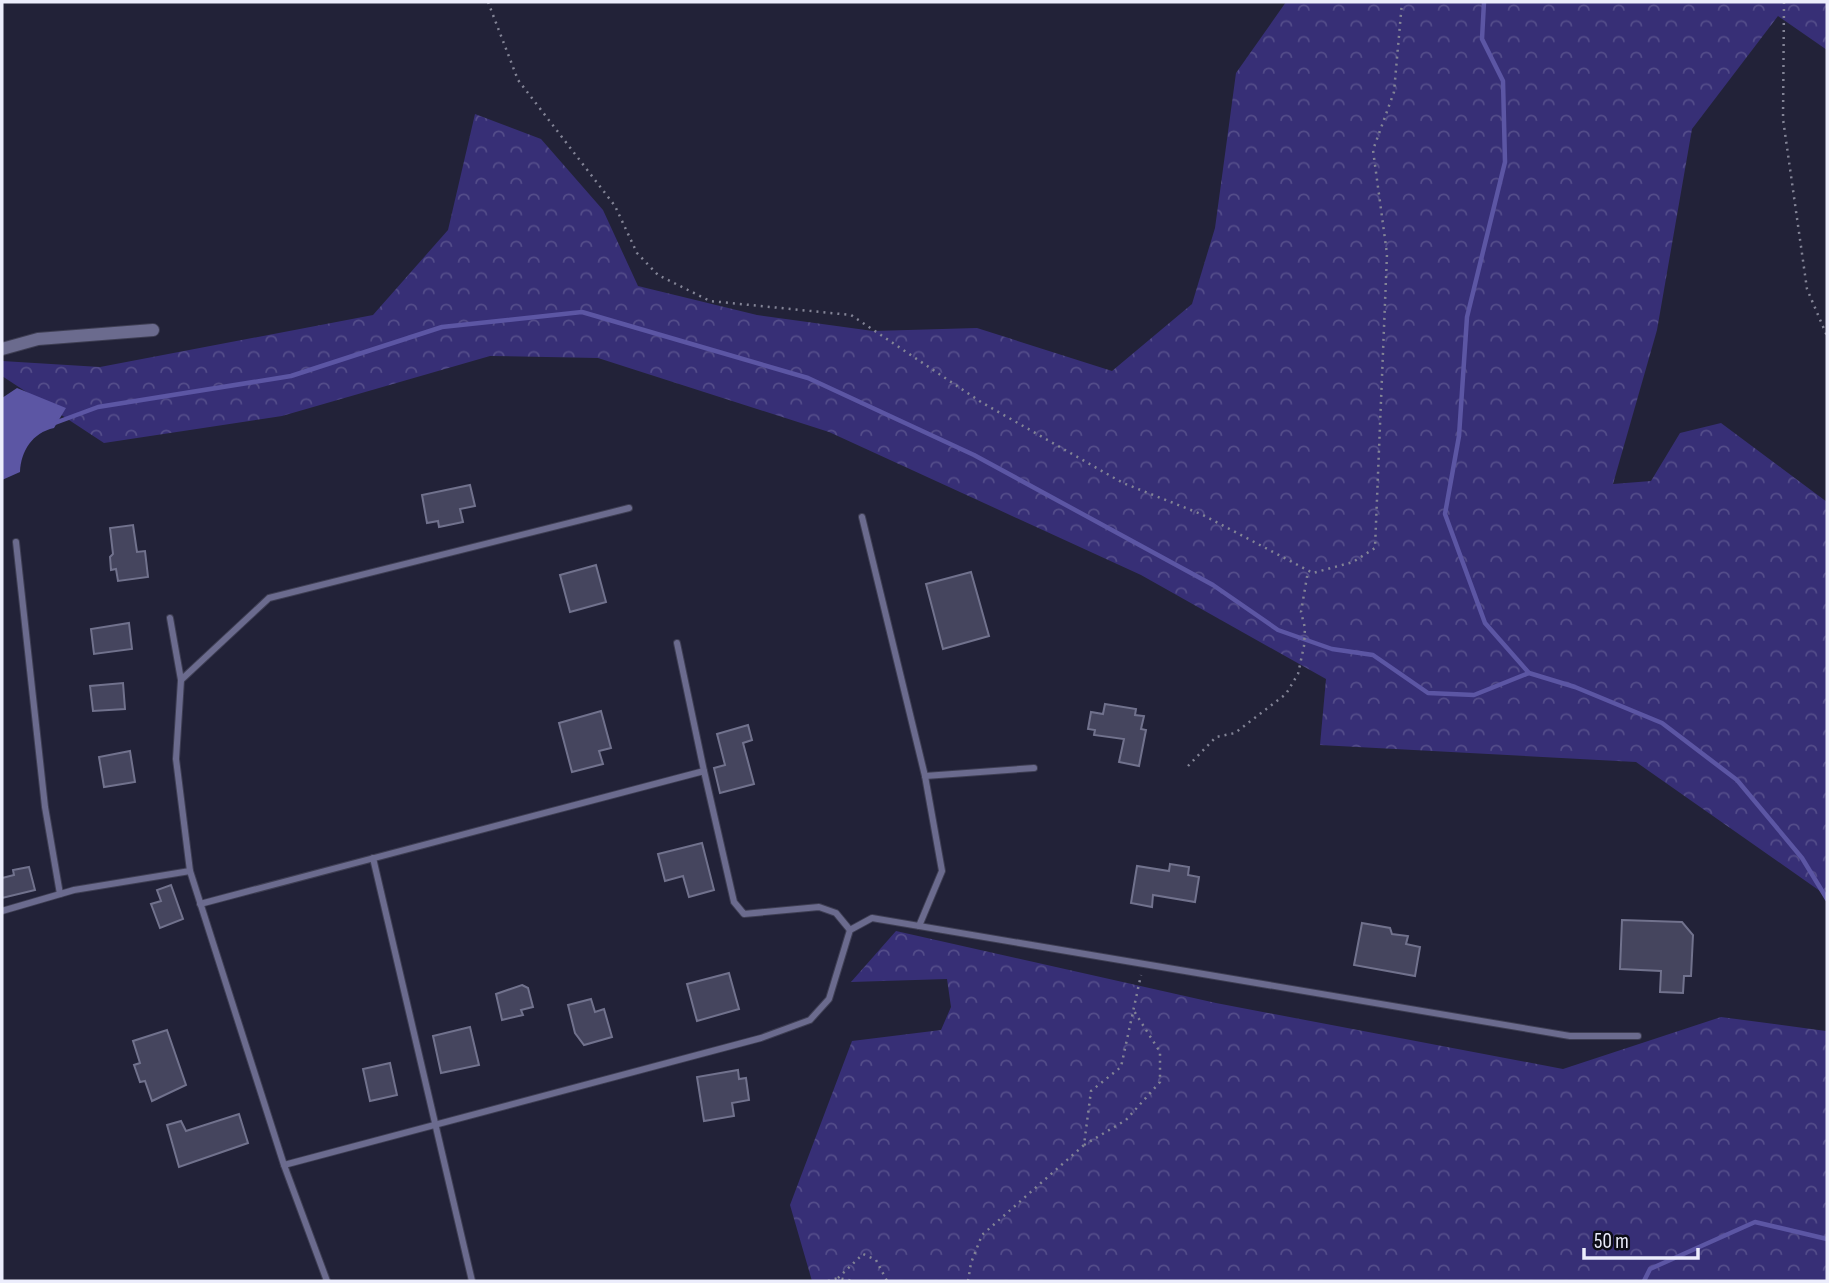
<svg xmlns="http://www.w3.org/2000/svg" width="1829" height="1283" font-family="'Sofia Sans Condensed',sans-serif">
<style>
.forest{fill:url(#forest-crowns)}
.water{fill:#5c56a4}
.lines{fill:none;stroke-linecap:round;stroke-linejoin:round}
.stream{stroke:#5c56a4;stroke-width:4.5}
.building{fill:#45455e;stroke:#71728d;stroke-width:2}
.service-casing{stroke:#3e3e53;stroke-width:8}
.minor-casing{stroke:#3e3e53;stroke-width:14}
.path{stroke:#838496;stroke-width:2.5;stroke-dasharray:2 5;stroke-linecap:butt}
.service{stroke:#6b6b8e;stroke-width:6}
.minor{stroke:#6b6b8e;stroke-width:12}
</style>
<defs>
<pattern id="forest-crowns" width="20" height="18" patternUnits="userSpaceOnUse" patternTransform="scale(1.75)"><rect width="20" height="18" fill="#372f76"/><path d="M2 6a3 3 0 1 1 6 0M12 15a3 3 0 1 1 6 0" fill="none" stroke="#544d8a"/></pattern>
</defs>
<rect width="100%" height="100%" fill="#222238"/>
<g class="forest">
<polygon points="1286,2 1827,2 1827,50 1778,16 1692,129 1657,330 1613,484 1651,481 1680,433 1721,423 1827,502 1827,896 1636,762 1320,745 1326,679 1141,575 829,432 598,358 490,356 282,416 104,443 2,376 2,361 100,367 373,315 448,230 475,114 541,139 603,210 638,286 757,315 873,331 977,328 1112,371 1192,304 1215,228 1236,73"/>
<polygon points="896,931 1216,1003 1563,1069 1721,1017 1826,1031 1827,1028 1827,1281 812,1281 790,1205 852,1041 941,1030 951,1007 947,979 851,982"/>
</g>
<path class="water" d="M17 388 66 408 54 428C32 433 21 451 20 472L2 480V398Z"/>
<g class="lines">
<g class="stream">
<polyline points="1484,2 1482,39 1503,81 1505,162 1467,317 1459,436 1445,514 1485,623 1529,673 1575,687 1662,723 1737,780 1802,858 1827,899"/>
<polyline points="52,424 98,407 291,376 442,327 582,312 808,378 974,455 1213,585 1278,630 1332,649 1373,655 1428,693 1474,695 1529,673"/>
<polyline points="1644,1281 1650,1269 1755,1222 1827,1239"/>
</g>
</g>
<g class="building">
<polygon points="470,485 475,506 460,509 463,522 439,527 438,521 427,523 422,495"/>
<polygon points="133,525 137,552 145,551 148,577 118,581 116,569 111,570 110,557 113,554 110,528"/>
<polygon points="596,565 606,602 570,612 560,575"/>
<polygon points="971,572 989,636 943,649 926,584"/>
<polygon points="129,623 132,649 94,654 91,629"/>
<polygon points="123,683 125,709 93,711 90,686"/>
<polygon points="1105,704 1136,709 1135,715 1144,716 1141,729 1146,730 1139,766 1119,762 1124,739 1094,735 1095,730 1088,729 1091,712 1103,714"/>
<polygon points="601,711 611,748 599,751 603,764 572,772 559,723"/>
<polygon points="748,725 752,740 743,743 754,784 720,793 714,768 725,765 717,734"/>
<polygon points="130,751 135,782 104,787 99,757"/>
<polygon points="702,843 714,890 689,897 683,876 665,881 658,854"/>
<polygon points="1170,864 1189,867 1188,875 1199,877 1195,902 1153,895 1152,907 1131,903 1137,866 1169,871"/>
<polygon points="29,867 35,890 2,898 2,878 14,875 13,870"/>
<polygon points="171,885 183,919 160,928 151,904 161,901 157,890"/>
<polygon points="1622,920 1682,922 1693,935 1691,976 1684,976 1683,993 1660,992 1661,971 1620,969"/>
<polygon points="1362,923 1390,928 1392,934 1408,936 1406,944 1420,947 1415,976 1354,965"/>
<polygon points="729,973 739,1009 697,1021 687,984"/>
<polygon points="522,985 528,988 533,1007 521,1010 523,1015 502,1020 496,994"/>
<polygon points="591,999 595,1012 604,1009 612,1037 584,1045 575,1033 568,1005"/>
<polygon points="470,1027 479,1065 441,1073 433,1036"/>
<polygon points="167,1030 186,1085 152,1101 145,1081 140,1082 134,1065 140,1063 133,1041"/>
<polygon points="390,1063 397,1095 370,1101 363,1069"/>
<polygon points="738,1070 739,1079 746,1078 749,1100 732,1103 734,1116 704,1121 697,1077"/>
<polygon points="239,1114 248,1143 179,1167 167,1125 181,1121 186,1131"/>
</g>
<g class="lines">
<g class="service-casing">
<g id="service">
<polyline points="862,517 925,776 942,871 919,926"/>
<polyline points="16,542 45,807 60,894"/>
<polyline points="170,618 181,680"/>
<polyline points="677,643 704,771"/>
<polyline points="925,776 1034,768"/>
<polyline points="373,858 472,1281"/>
<polyline points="200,904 704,771 734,902 744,914 819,907 836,913 850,930"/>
<polyline points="2,911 74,890 190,871"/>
<polyline points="284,1165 761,1038 810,1020 829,999 850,930 872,918 1570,1036 1638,1036"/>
<polyline points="327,1281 284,1165 190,871 176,759 181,680 269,598 629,508"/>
</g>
</g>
<g class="minor-casing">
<polyline id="minor" points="2,349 38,339 153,330"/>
</g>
<g class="path">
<polyline points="488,2 518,80 615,206 637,253 658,275 710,301 851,315 981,402 1123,483 1201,514 1313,573 1353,562 1375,548 1387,254 1373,150 1394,92 1402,2"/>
<polyline points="1784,2 1783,119 1807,289 1827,336"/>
<polyline points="1188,766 1216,737 1235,733 1286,694 1298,674 1304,646 1305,628 1301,612 1308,571"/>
<polyline points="1084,1145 1126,1120 1160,1082 1160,1052 1134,1011"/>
<polyline points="838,1278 863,1254 876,1260 887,1281"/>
<polyline points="828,1281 838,1278 853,1281"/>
<polyline points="968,1281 971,1263 982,1235 1084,1145 1091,1091 1121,1067 1141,975"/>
</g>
<use href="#service" class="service"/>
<use href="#minor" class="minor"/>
</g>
<rect width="1829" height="1283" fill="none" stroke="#ecedfc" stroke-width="7"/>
<path d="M1584 1248v10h114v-10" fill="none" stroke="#ecedfc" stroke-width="3.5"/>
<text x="1594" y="1248" font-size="21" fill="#ecedfc" stroke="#0d0d17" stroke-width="5" paint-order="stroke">50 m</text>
</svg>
